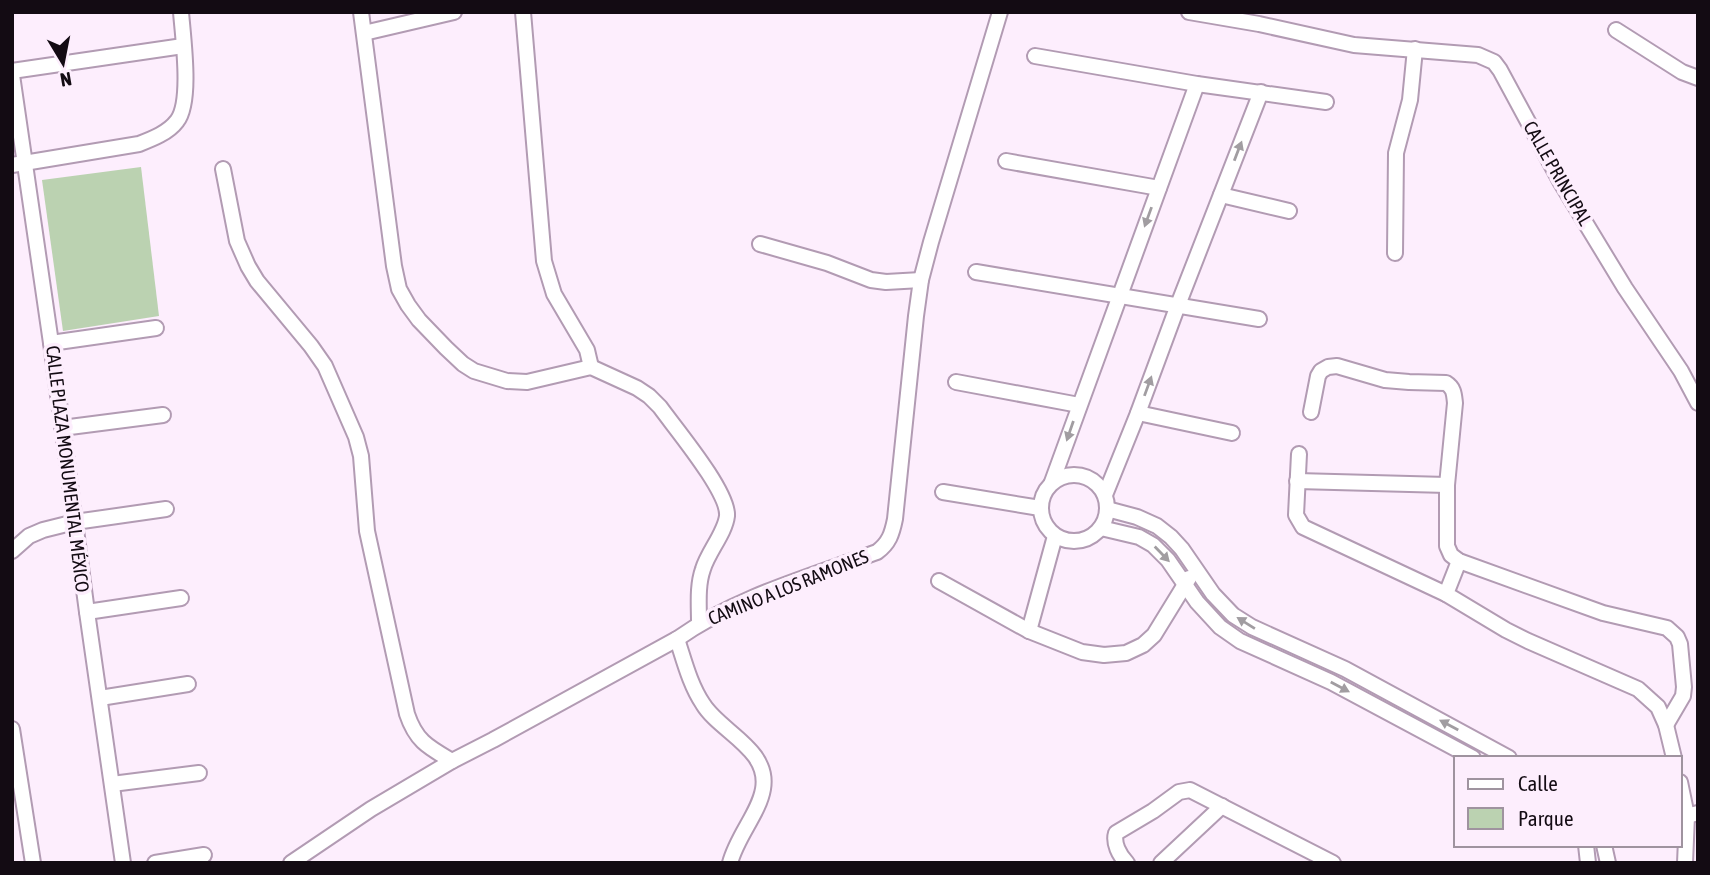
<svg xmlns="http://www.w3.org/2000/svg" width="1710" height="875" font-family="'Asap Condensed',sans-serif">
<style>
.green{fill:#bbd2b1}
.lines{fill:none;stroke-linecap:round;stroke-linejoin:round}
.minor-casing{stroke:#b29bb3;stroke-width:18}
.minor{stroke:#fff;stroke-width:14}
.oneway{fill:#a19da1}
.labels{text-anchor:middle;stroke-width:7;stroke-linejoin:round;paint-order:stroke}
.street-label{font-size:19px;fill:#130b13;stroke:#fdeefd}
</style>
<rect width="100%" height="100%" fill="#fdeefd"/>
<polygon class="green" points="141,167 159,316 63,331 42,180"/>
<g class="lines">
<g class="minor-casing">
<g id="minor">
<path d="M361 12 394 266 399 289 408 305 419 320 446 348 463 364 474 371 507 381 527 382 591 367 637 388 649 396 660 407C675 428 729 492 727 516 725 533 708 552 703 569 697 586 699 605 699 623"/>
<polyline points="523,12 544,261 554,294 587,350 591,367"/>
<polyline points="1189,12 1259,24 1354,45 1478,55 1494,62 1500,70 1560,181 1625,288 1681,371 1698,403"/>
<polyline points="1616,30 1682,72 1698,78"/>
<polyline points="364,33 454,12"/>
<polyline points="1035,56 1197,84 1326,102"/>
<polyline points="12,71 183,46"/>
<polyline points="12,75 51,343 87,612 123,863"/>
<polyline points="1006,161 1159,188"/>
<path d="M12 165 139 144C152 139 168 133 177 121 192 102 183 38 181 12"/>
<path d="M223 169 237 241 248 266 257 281 311 346 325 366 356 437 361 456 367 531 407 714C416 741 428 747 452 761"/>
<polyline points="1221,195 1289,211"/>
<polyline points="760,244 827,263 871,280 886,282 921,280"/>
<polyline points="1395,253 1396,153 1410,100 1415,49"/>
<polyline points="976,272 1259,319"/>
<polyline points="51,343 156,328"/>
<polyline points="956,382 1079,405"/>
<path d="M1311 412 1318 376 1321 371 1328 367 1337 366 1385 380 1409 382 1446 383C1454 388 1454 394 1455 403L1447 485V546L1451 555 1459 561 1603 613 1667 628 1677 637 1680 644 1684 687 1683 696 1666 725"/>
<polyline points="1138,413 1232,433"/>
<polyline points="62,428 163,415"/>
<polyline points="1299,454 1296,515 1303,527 1446,594"/>
<circle cx="1074" cy="508" r="33"/>
<polyline points="1297,481 1447,485"/>
<polyline points="1052,482 1197,84"/>
<polyline points="943,492 1040,508"/>
<polyline points="1105,495 1138,413 1178,305 1261,92"/>
<polyline points="1107,509 1137,517 1157,526 1171,537 1182,549 1213,594 1233,615 1252,627 1345,669 1509,758"/>
<polyline points="1101,528 1139,537 1153,545 1168,560 1197,602 1220,627 1240,641 1331,682 1473,758"/>
<polyline points="12,551 29,536 43,530 75,522 166,509"/>
<polyline points="1459,561 1446,594 1506,630 1528,641 1638,689 1658,707 1666,725 1674,758"/>
<polyline points="939,581 1029,631 1082,652 1104,655 1126,653 1143,645 1154,635 1189,578"/>
<polyline points="87,612 181,598"/>
<polyline points="1029,631 1055,536"/>
<path d="M677 639C684 660 690 685 703 704 720 732 770 749 763 789 759 813 737 836 730 863"/>
<polyline points="100,698 188,684"/>
<polyline points="12,729 33,863"/>
<polyline points="1680,782 1687,816 1698,813"/>
<polyline points="112,784 199,773"/>
<polyline points="1586,845 1588,863"/>
<polyline points="1604,845 1608,863"/>
<polyline points="155,863 204,855"/>
<path d="M291 863 371 809 452 761 493 740 677 639C736 597 809 577 877 552 889 543 892 534 895 519L916 316 921 280 931 242 1000 12"/>
<path d="M1127 863C1119 855 1113 843 1116 833L1153 811 1179 792 1190 790 1333 863"/>
<polyline points="1161,863 1222,806"/>
<polyline points="1685,863 1687,816"/>
</g>
</g>
<use href="#minor" class="minor"/>
</g>
<defs><path id="oneway-solid" d="M-6-.8H1V-3.2L6.5 0L1 3.2V.8H-6Z" transform="scale(1.75)"/></defs>
<g class="oneway">
<use href="#oneway-solid" transform="translate(1238 151) rotate(-69)"/>
<use href="#oneway-solid" transform="translate(1148 217) rotate(110)"/>
<use href="#oneway-solid" transform="translate(1148 386) rotate(-70)"/>
<use href="#oneway-solid" transform="translate(1070 431) rotate(109)"/>
<use href="#oneway-solid" transform="translate(1162 554) rotate(46)"/>
<use href="#oneway-solid" transform="translate(1246 623) rotate(-148)"/>
<use href="#oneway-solid" transform="translate(1340 687) rotate(28)"/>
<use href="#oneway-solid" transform="translate(1449 725) rotate(-152)"/>
</g>
<g class="labels">
<g class="street-label">
<text transform="translate(1558 173) rotate(60)" y="7">CALLE PRINCIPAL</text>
<text transform="translate(68 469) rotate(83)" y="7">CALLE PLAZA MONUMENTAL MÉXICO</text>
<text transform="translate(788 587) rotate(-22)" y="7">CAMINO A LOS RAMONES</text>
</g>
</g>
<rect width="1710" height="875" fill="none" stroke="#130b13" stroke-width="28"/>
<rect x="1454" y="756" width="228" height="91" fill="#fdeefd" stroke="#9f939f" stroke-width="2"/>
<rect x="1468" y="779" width="35" height="10" fill="#ffffff" stroke="#9f939f" stroke-width="2"/>
<text x="1518" y="791" font-size="21" fill="#130b13">Calle</text>
<rect x="1468" y="808" width="35" height="21" fill="#bbd2b1" stroke="#9f939f" stroke-width="2"/>
<text x="1518" y="826" font-size="21" fill="#130b13">Parque</text>
<g transform="translate(63 63) rotate(170)" stroke="#fdeefd" stroke-width="5" paint-order="stroke">
<path d="M0-5L12 26L0 18L-12 26Z" fill="#130b13"/>
<text y="-10" font-size="19" font-weight="bold" text-anchor="middle" fill="#130b13">N</text>
</g>
</svg>
